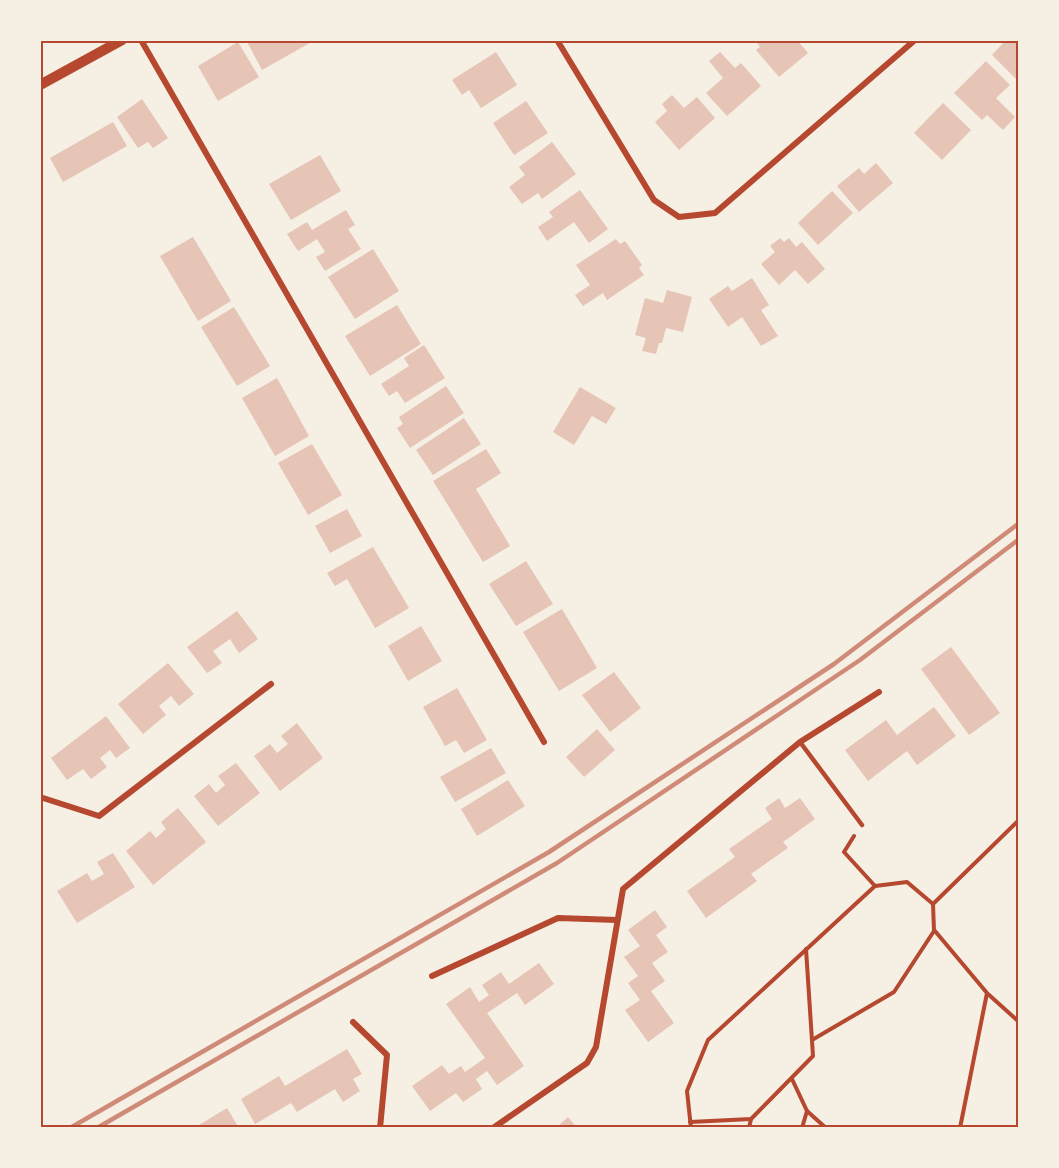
<svg xmlns="http://www.w3.org/2000/svg" width="1059" height="1168" font-family="'Noto Sans',sans-serif">
<style>
.building{fill:#e6c5b7}
.lines{fill:none;stroke-linecap:round;stroke-linejoin:round}
.path{stroke:#b5482f;stroke-width:4}
.service{stroke:#b5482f;stroke-width:4.5}
.minor{stroke:#b5482f;stroke-width:6}
.tertiary{stroke:#b5482f;stroke-width:10}
.rail{stroke:#cf8b77;stroke-width:4.5}
.neatline{fill:none;stroke:#b5482f;stroke-width:2}
</style>
<rect width="100%" height="100%" fill="#f6efe4"/>
<g class="building">
<polygon points="246,40 315,40 262,70"/>
<polygon points="755,40 797,40 808,53 779,77 756,50 760,47"/>
<polygon points="1006,40 1010,40 1013,43 1015,40 1018,40 1018,81 992,55"/>
<polygon points="238,42 259,77 218,101 198,66"/>
<polygon points="496,52 517,85 481,108 469,90 462,95 452,80"/>
<polygon points="720,52 735,68 741,63 761,86 727,116 706,93 723,78 709,61"/>
<polygon points="986,61 1010,85 996,98 1015,117 1003,130 987,115 982,120 954,93"/>
<polygon points="672,95 684,108 697,97 715,118 679,150 655,122 667,111 662,104"/>
<polygon points="142,99 168,138 153,148 148,142 138,148 117,117"/>
<polygon points="526,101 548,133 514,155 493,123"/>
<polygon points="943,103 971,130 942,160 914,133"/>
<polygon points="113,122 127,146 63,182 50,158"/>
<polygon points="552,142 576,174 542,199 538,193 522,204 509,187 525,175 519,167"/>
<polygon points="320,155 341,191 291,220 269,184"/>
<polygon points="876,163 893,183 859,212 837,186 859,168 864,174"/>
<polygon points="580,190 608,229 589,243 574,222 547,241 538,227 553,217 549,212"/>
<polygon points="832,191 853,213 818,245 798,223"/>
<polygon points="346,210 355,225 348,229 361,249 325,271 316,257 325,252 317,239 298,251 287,234 307,222 312,230"/>
<polygon points="193,237 231,301 198,321 160,256"/>
<polygon points="780,238 784,242 789,238 796,247 802,242 825,269 808,284 795,270 779,285 761,264 775,252 770,246"/>
<polygon points="616,239 620,244 625,241 642,265 639,268 644,275 607,300 603,293 583,306 575,295 590,285 576,265"/>
<polygon points="373,249 399,291 355,319 328,277"/>
<polygon points="752,278 769,305 761,310 778,336 761,346 742,317 728,327 709,299 728,286 732,291"/>
<polygon points="667,290 692,297 683,332 666,328 662,343 659,343 656,354 642,351 646,338 635,335 645,298 663,303"/>
<polygon points="397,305 421,344 370,376 345,336"/>
<polygon points="234,307 270,366 237,386 201,327"/>
<polygon points="424,345 445,378 405,403 397,391 389,396 381,384 409,366 404,358"/>
<polygon points="277,378 309,436 275,456 242,398"/>
<polygon points="446,386 464,413 410,448 397,428 403,424 399,417"/>
<polygon points="580,387 616,408 606,424 592,416 574,445 553,432"/>
<polygon points="464,418 481,444 433,475 416,450"/>
<polygon points="312,444 342,495 308,515 278,463"/>
<polygon points="486,449 501,473 476,489 510,546 483,562 433,481"/>
<polygon points="347,509 362,536 330,553 315,526"/>
<polygon points="373,547 409,608 375,628 347,579 335,586 327,573"/>
<polygon points="526,561 553,604 516,626 489,584"/>
<polygon points="562,609 597,668 559,691 523,632"/>
<polygon points="237,611 258,639 239,653 230,639 213,651 222,663 207,673 187,647"/>
<polygon points="421,626 442,661 408,681 388,646"/>
<polygon points="951,647 1000,713 969,735 921,669"/>
<polygon points="168,663 194,694 179,706 171,696 159,706 166,715 143,734 118,704"/>
<polygon points="614,672 641,708 610,732 582,695"/>
<polygon points="457,688 487,740 464,753 456,740 445,746 423,707"/>
<polygon points="934,707 956,736 917,765 907,751 868,781 845,750 886,720 897,735"/>
<polygon points="106,716 130,748 116,758 110,750 100,758 107,767 91,779 83,769 67,780 51,758"/>
<polygon points="297,723 323,758 280,791 254,756 270,744 277,753 288,744 281,736"/>
<polygon points="597,729 615,750 584,777 566,757"/>
<polygon points="491,748 506,773 455,802 440,777"/>
<polygon points="236,763 260,793 218,826 194,796 209,784 216,793 225,785 218,776"/>
<polygon points="508,780 525,806 477,836 461,809"/>
<polygon points="779,798 785,808 800,798 815,819 783,842 788,848 751,874 757,881 706,918 687,891 735,857 729,849 772,819 765,808"/>
<polygon points="178,808 206,842 153,885 126,851 150,831 156,838 166,829 161,822"/>
<polygon points="113,853 135,887 77,923 57,891 87,873 92,881 104,874 97,862"/>
<polygon points="655,910 667,927 656,935 668,952 652,963 665,981 651,991 674,1023 648,1042 625,1010 640,1000 628,983 638,976 624,957 640,946 628,930"/>
<polygon points="539,963 554,984 525,1005 517,993 487,1013 524,1066 497,1085 487,1071 476,1079 482,1089 463,1102 456,1093 430,1111 412,1086 442,1065 449,1074 461,1066 465,1072 485,1058 446,1004 470,987 479,1002 489,995 482,985 501,972 509,984"/>
<polygon points="347,1049 362,1074 353,1079 360,1091 343,1102 335,1089 297,1112 291,1103 255,1124 241,1099 279,1076 285,1086"/>
<polygon points="227,1108 239,1128 194,1128"/>
<polygon points="568,1117 577,1128 556,1128"/>
</g>
<g class="lines">
<g class="path">
<polyline points="933,904 1018,821"/>
<polyline points="935,931 987,993 960,1128"/>
<polyline points="988,994 1018,1021"/>
<polyline points="812,1040 894,992 934,931 933,904 907,882 875,886"/>
<polyline points="792,1079 807,1111 802,1128"/>
<polyline points="807,1111 826,1128"/>
<polyline points="690,1122 751,1119 813,1056 806,949"/>
<polyline points="691,1128 687,1091 708,1040 875,886 844,852 854,836"/>
<polyline points="749,1128 751,1119"/>
</g>
<polyline class="service" points="800,742 862,825"/>
<g class="minor">
<polyline points="141,40 544,742"/>
<polyline points="557,40 654,200 679,217 715,213 915,40"/>
<polyline points="40,797 99,816 271,684"/>
<polyline points="432,976 558,918 617,920"/>
<polyline points="353,1022 387,1055 380,1128"/>
<polyline points="493,1128 587,1063 596,1047 623,889 800,742 879,692"/>
</g>
<polyline class="tertiary" points="40,85 122,40"/>
<g class="rail">
<polyline points="70,1128 549,852 834,664 1018,524"/>
<polyline points="97,1128 557,863 860,660 1018,540"/>
</g>
</g>
<rect width="1059" height="1168" fill="none" stroke="#f6efe4" stroke-width="84"/>
<rect x="42" y="42" width="975" height="1084" class="neatline"/>
</svg>
